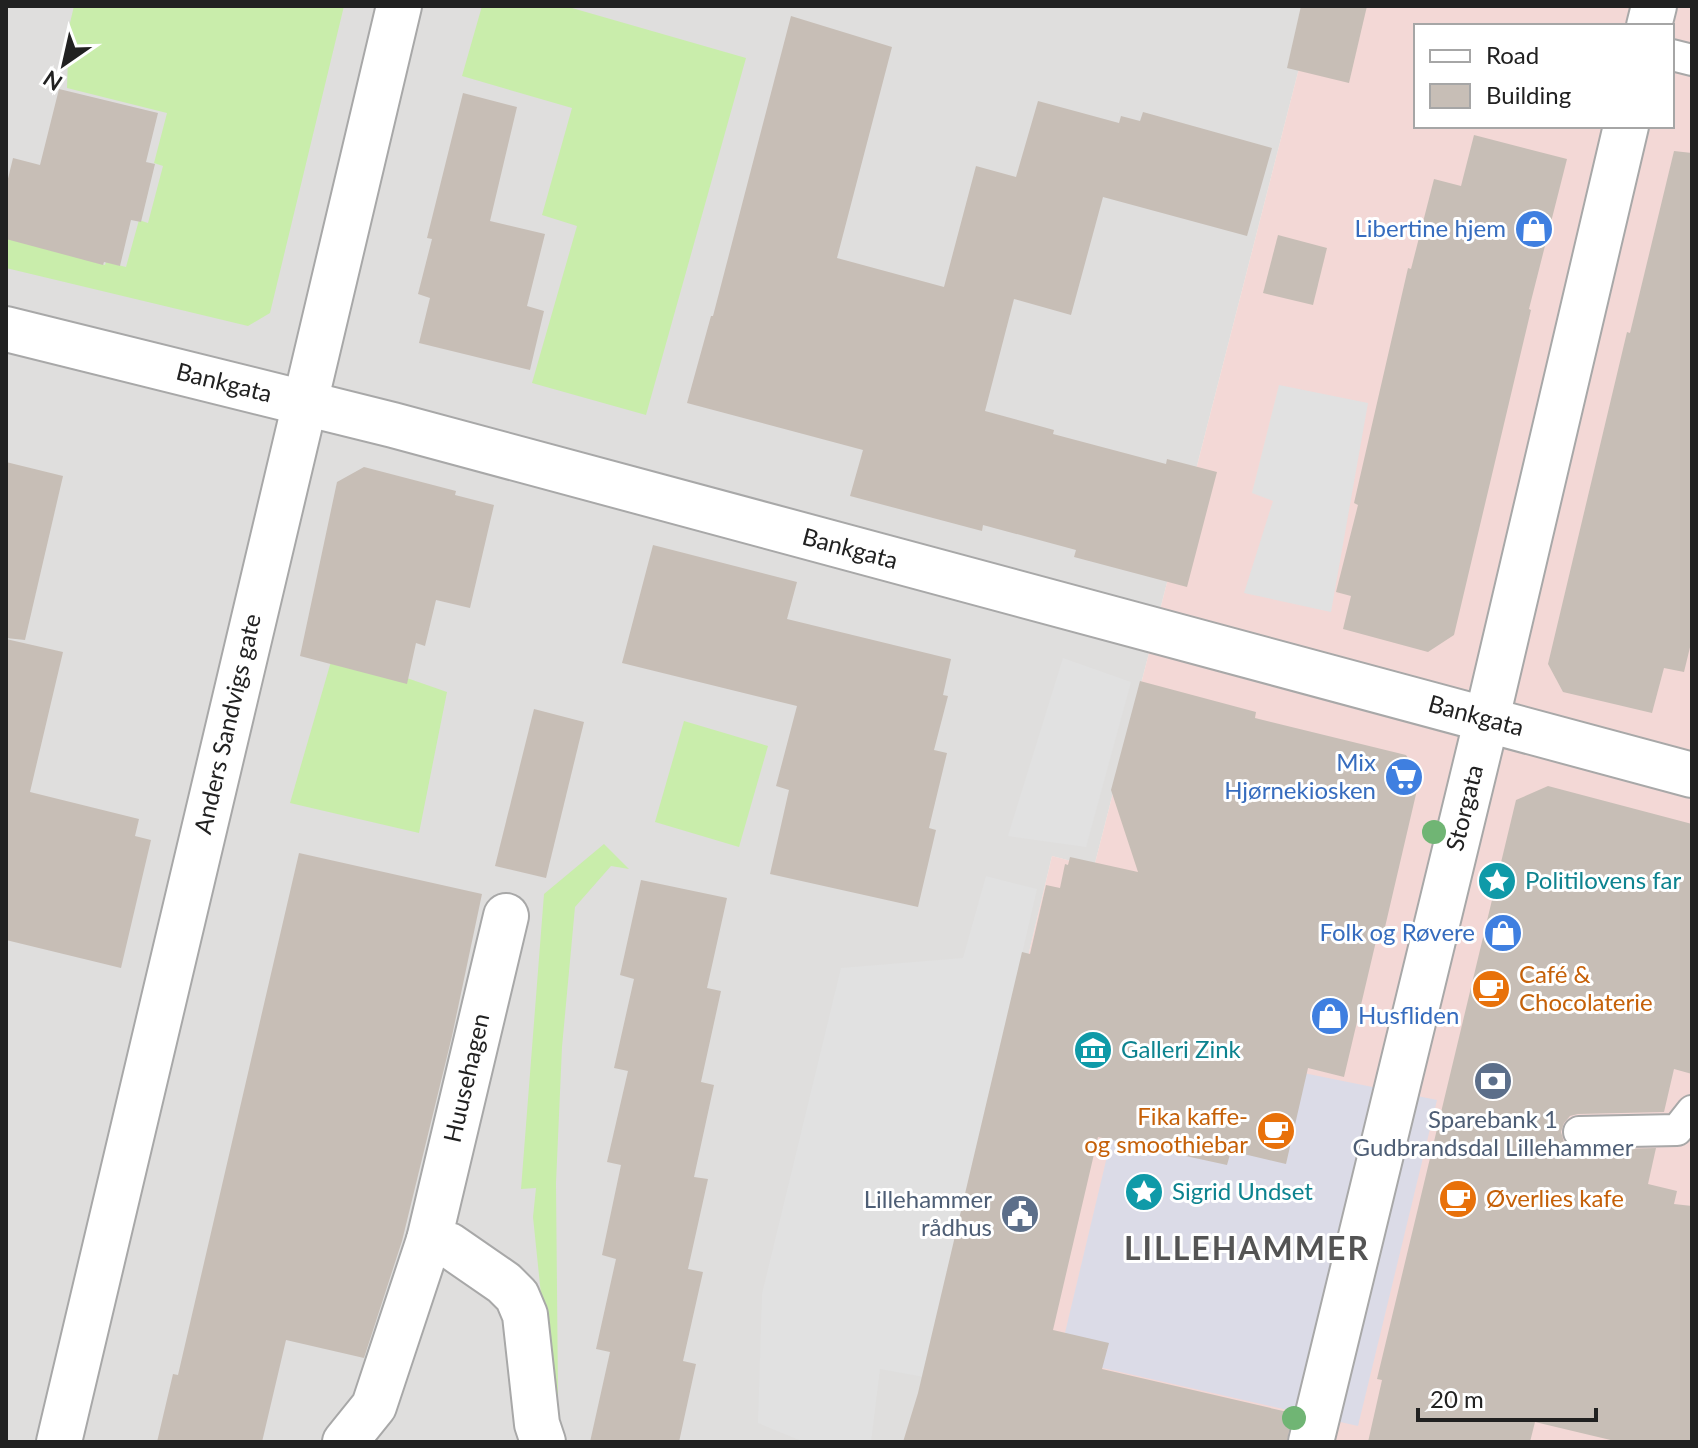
<svg xmlns="http://www.w3.org/2000/svg" width="1698" height="1448" font-family="Lato,sans-serif">
<style>
.residential{fill:#dfdedd}
.commercial{fill:#f3d8d6;fill-rule:evenodd}
.grass{fill:#c9edab}
.parking{fill:#e1e1e1}
.plaza{fill:#dbdbe7}
.building{fill:#c7beb6}
.lines{fill:none;stroke-linecap:round;stroke-linejoin:round}
.lane-casing{stroke:#a8a8a8;stroke-width:34}
.street-casing{stroke:#a8a8a8;stroke-width:48}
.lane{stroke:#fff;stroke-width:30}
.street{stroke:#fff;stroke-width:44}
.tree{fill:#70b574}
.labels{text-anchor:middle;stroke-width:6;stroke-linejoin:round;paint-order:stroke}
.shop-label{font-size:24px;fill:#366cbe;stroke:#fff;text-anchor:end}
.street-label{font-size:24px;fill:#212121;stroke:#fff}
.culture-label{font-size:24px;fill:#0d838f;stroke:#fff;text-anchor:start}
.food-label{font-size:24px;fill:#c56008;stroke:#fff;text-anchor:start}
.service-label{font-size:24px;fill:#4e5e75;stroke:#fff}
.district-label{font-size:32px;font-weight:bold;letter-spacing:2px;fill:#545454;stroke:#fff}
</style>
<rect width="100%" height="100%" fill="#f1eee7"/>
<polygon class="residential" points="6,6 1315,6 1094,867 1052,856 912,1442 6,1442"/>
<path class="commercial" d="M1315 6H1692V1251L1648 1442H912L1052 856 1094 867ZM1416 26H1672V126H1416Z"/>
<g class="grass">
<polygon points="74,6 344,6 270,313 248,326 6,268 6,236 105,265 106,262 126,267 139,220 148,223 163,166 154,163 167,113 67,88 69,27"/>
<polygon points="482,6 565,6 746,58 646,415 532,383 577,226 542,215 572,108 462,76"/>
<polygon points="332,658 404,677 447,692 419,833 290,803"/>
<polygon points="684,721 768,746 739,847 655,822"/>
<polygon points="604,844 629,869 611,866 575,907 562,1047 556,1183 558,1395 552,1401 533,1217 536,1188 521,1189 544,894"/>
</g>
<g class="parking">
<polygon points="1279,385 1368,403 1331,612 1244,593 1273,501 1252,493"/>
<polygon points="1063,658 1131,682 1086,847 1008,836"/>
<polygon points="986,876 1037,889 924,1377 880,1369 871,1442 804,1442 758,1423 762,1294 841,968 963,958"/>
</g>
<polygon class="plaza" points="1135,1039 1437,1100 1358,1426 1059,1358"/>
<g class="building">
<polygon points="1301,6 1367,6 1349,83 1287,68"/>
<polygon points="791,16 892,47 837,258 944,287 976,166 1016,177 1038,101 1119,123 1121,116 1140,121 1143,112 1272,148 1247,236 1103,197 1071,315 1014,299 985,411 1054,430 1053,434 1166,464 1167,459 1217,472 1187,587 1074,557 1076,550 983,525 982,531 850,496 863,450 687,403 711,316 713,316"/>
<polygon points="59,89 158,113 146,162 155,164 141,222 131,220 120,266 104,262 103,265 6,239 6,187 13,158 40,165"/>
<polygon points="463,93 517,107 490,221 545,234 527,306 544,311 530,370 419,343 430,298 418,294 432,239 427,238"/>
<polygon points="1474,135 1567,159 1529,309 1531,310 1454,635 1428,652 1343,629 1351,596 1336,592 1358,505 1354,503 1408,268 1411,269 1434,179 1461,186"/>
<polygon points="1674,151 1692,153 1692,639 1684,672 1664,668 1652,713 1563,692 1548,664 1627,332 1630,333"/>
<polygon points="1278,235 1327,248 1313,305 1263,293"/>
<polygon points="6,462 63,476 25,640 6,638"/>
<polygon points="364,467 456,491 455,495 494,505 470,608 436,600 425,646 416,643 407,684 300,656 337,482"/>
<polygon points="653,545 797,582 787,619 951,659 943,695 948,696 934,750 947,753 929,828 936,830 918,907 770,874 789,790 776,786 797,706 622,663"/>
<polygon points="6,639 63,652 30,792 139,819 135,836 151,840 121,968 6,940"/>
<polygon points="1140,681 1256,712 1255,718 1406,755 1420,777 1382,940 1377,937 1344,1077 1308,1068 1286,1164 1231,1151 1227,1165 1098,1137 1053,1330 1109,1343 1102,1369 1292,1413 1287,1442 903,1442 918,1393 1022,952 1030,954 1046,885 1060,888 1065,864 1068,865 1070,857 1138,872 1111,790"/>
<polygon points="534,709 584,722 546,878 495,866"/>
<polygon points="1548,786 1692,824 1692,1074 1674,1069 1664,1112 1578,1114 1570,1116 1564,1123 1561,1132 1564,1142 1571,1148 1579,1150 1656,1148 1648,1184 1677,1191 1674,1204 1692,1206 1692,1442 1619,1442 1535,1422 1530,1442 1368,1442 1382,1380 1377,1379 1516,800"/>
<polygon points="299,853 482,894 452,1036 402,1241 364,1358 286,1340 262,1442 157,1442 173,1374 178,1375"/>
<polygon points="641,880 727,898 707,988 721,991 701,1082 714,1085 694,1177 708,1179 688,1269 703,1272 683,1361 696,1364 679,1442 590,1442 610,1352 596,1349 616,1259 602,1255 621,1165 607,1162 628,1071 614,1068 634,979 620,975"/>
</g>
<g class="lines">
<g class="lane-casing">
<g id="lane">
<polyline points="1672,55 1692,60"/>
<polyline points="1579,1132 1677,1130 1692,1111"/>
</g>
</g>
<g class="street-casing">
<g id="street">
<polyline points="1649,26 1654,6"/>
<polyline points="6,329 393,425 1692,775"/>
<polyline points="506,916 429,1240 449,1245 504,1283 517,1296 525,1315 537,1424 543,1442"/>
<polyline points="59,1442 399,6"/>
<polyline points="345,1442 374,1406 429,1240"/>
<polyline points="1311,1442 1487,718 1626,126"/>
</g>
</g>
<use href="#lane" class="lane"/>
<use href="#street" class="street"/>
</g>
<g class="tree">
<circle cx="1434" cy="832" r="12"/>
<circle cx="1294" cy="1418" r="12"/>
</g>
<defs>
<g id="shop-disc" transform="scale(2)"><circle r="9.5" fill="#3f7fe0" stroke="#fff"/><path d="M-5-2.5h2.3a2.7 3.5 0 0 1 5.4 0H5L5.5 6h-11ZM-1.5-2.5h3a1.5 2.3 0 0 0-3 0Z" fill="#fff"/></g>
<g id="supermarket-disc" transform="scale(2)"><circle r="9.5" fill="#3f7fe0" stroke="#fff"/><path d="M-6-5.5h2.5l.6 2H6L4.5 2H-2.5L-4.4-4H-6ZM-1.5 3.2a1.3 1.3 0 1 0 .1 0ZM3 3.2a1.3 1.3 0 1 0 .1 0Z" fill="#fff"/></g>
<g id="sight-disc" transform="scale(2)"><circle r="9.5" fill="#0f9aa8" stroke="#fff"/><path d="M0-6L1.8-2.2L6-1.7L2.9 1.2L3.7 5.4L0 3.3L-3.7 5.4L-2.9 1.2L-6-1.7L-1.8-2.2Z" fill="#fff"/></g>
<g id="cafe-disc" transform="scale(2)"><circle r="9.5" fill="#e8710a" stroke="#fff"/><path d="M-5.5-4.5H6V0H3Q3 3.5 0 3.5H-2.5Q-5.5 3.5-5.5 0ZM3-3.2v2h1.7v-2ZM-6 4.5H4V6H-6Z" fill="#fff"/></g>
<g id="museum-disc" transform="scale(2)"><circle r="9.5" fill="#0f9aa8" stroke="#fff"/><path d="M0-6L6-3V-2H-6V-3ZM-5-1h2V3h-2ZM-1-1h2V3h-2ZM3-1h2V3H3ZM-6 4H6V6H-6Z" fill="#fff"/></g>
<g id="bank-disc" transform="scale(2)"><circle r="9.5" fill="#5c6f8a" stroke="#fff"/><path d="M-6-4H6V4H-6ZM0-2.3a2.3 2.3 0 1 0 0 4.6a2.3 2.3 0 1 0 0-4.6Z" fill="#fff"/></g>
<g id="civic-disc" transform="scale(2)"><circle r="9.5" fill="#5c6f8a" stroke="#fff"/><path d="M-.6-6.5H3V-4.5H.6V-3L4-1V1h2V6H-6V1h2V-1L-.6-3ZM-1.2 2.5V6h2.4V2.5Z" fill="#fff"/></g>
</defs>
<g fill-rule="evenodd">
<use href="#shop-disc" x="1534" y="229"/>
<use href="#supermarket-disc" x="1404" y="777"/>
<use href="#sight-disc" x="1497" y="881"/>
<use href="#shop-disc" x="1503" y="933"/>
<use href="#cafe-disc" x="1491" y="989"/>
<use href="#shop-disc" x="1330" y="1016"/>
<use href="#museum-disc" x="1093" y="1050"/>
<use href="#bank-disc" x="1493" y="1081"/>
<use href="#cafe-disc" x="1276" y="1131"/>
<use href="#sight-disc" x="1144" y="1192"/>
<use href="#cafe-disc" x="1458" y="1199"/>
<use href="#civic-disc" x="1020" y="1214"/>
</g>
<g class="labels">
<g class="shop-label">
<text x="1506" y="237">Libertine hjem</text>
<text x="1376" y="771">Mix<tspan x="1376" dy="28">Hjørnekiosken</tspan></text>
<text x="1475" y="941">Folk og Røvere</text>
<text x="1358" y="1024" text-anchor="start">Husfliden</text>
</g>
<g class="street-label">
<text transform="translate(224 383) rotate(14)" y="8">Bankgata</text>
<text transform="translate(850 549) rotate(15)" y="8">Bankgata</text>
<text transform="translate(1476 716) rotate(15)" y="8">Bankgata</text>
<text transform="translate(228 724) rotate(-77)" y="8">Anders Sandvigs gate</text>
<text transform="translate(1465 808) rotate(-76)" y="8">Storgata</text>
<text transform="translate(467 1078) rotate(-77)" y="8">Huusehagen</text>
</g>
<g class="culture-label">
<text x="1525" y="889">Politilovens far</text>
<text x="1121" y="1058">Galleri Zink</text>
<text x="1172" y="1200">Sigrid Undset</text>
</g>
<g class="food-label">
<text x="1519" y="983">Café &amp;<tspan x="1519" dy="28">Chocolaterie</tspan></text>
<text x="1248" y="1125" text-anchor="end">Fika kaffe-<tspan x="1248" dy="28">og smoothiebar</tspan></text>
<text x="1486" y="1207">Øverlies kafe</text>
</g>
<g class="service-label">
<text x="1493" y="1128">Sparebank 1<tspan x="1493" dy="28">Gudbrandsdal Lillehammer</tspan></text>
<text x="992" y="1208" text-anchor="end">Lillehammer<tspan x="992" dy="28">rådhus</tspan></text>
</g>
<g class="district-label">
<text x="1247" y="1260">LILLEHAMMER</text>
</g>
</g>
<rect width="1698" height="1448" fill="none" stroke="#212121" stroke-width="16"/>
<rect x="1414" y="24" width="260" height="104" fill="#ffffff" stroke="#a6a6a6" stroke-width="2"/>
<rect x="1430" y="50" width="40" height="12" fill="#ffffff" stroke="#a6a6a6" stroke-width="2"/>
<text x="1486" y="64" font-size="24" fill="#212121">Road</text>
<rect x="1430" y="84" width="40" height="24" fill="#c7beb6" stroke="#a6a6a6" stroke-width="2"/>
<text x="1486" y="104" font-size="24" fill="#212121">Building</text>
<g transform="translate(64 64) rotate(214)" stroke="#ffffff" stroke-width="6" paint-order="stroke">
<path d="M0-6L14 30L0 20L-14 30Z" fill="#212121"/>
<text y="-12" font-size="22" font-weight="bold" text-anchor="middle" fill="#212121">N</text>
</g>
<path d="M1418 1408v12h178v-12" fill="none" stroke="#212121" stroke-width="4"/>
<text x="1430" y="1408" font-size="24" fill="#212121" stroke="#ffffff" stroke-width="6" paint-order="stroke">20 m</text>
</svg>
